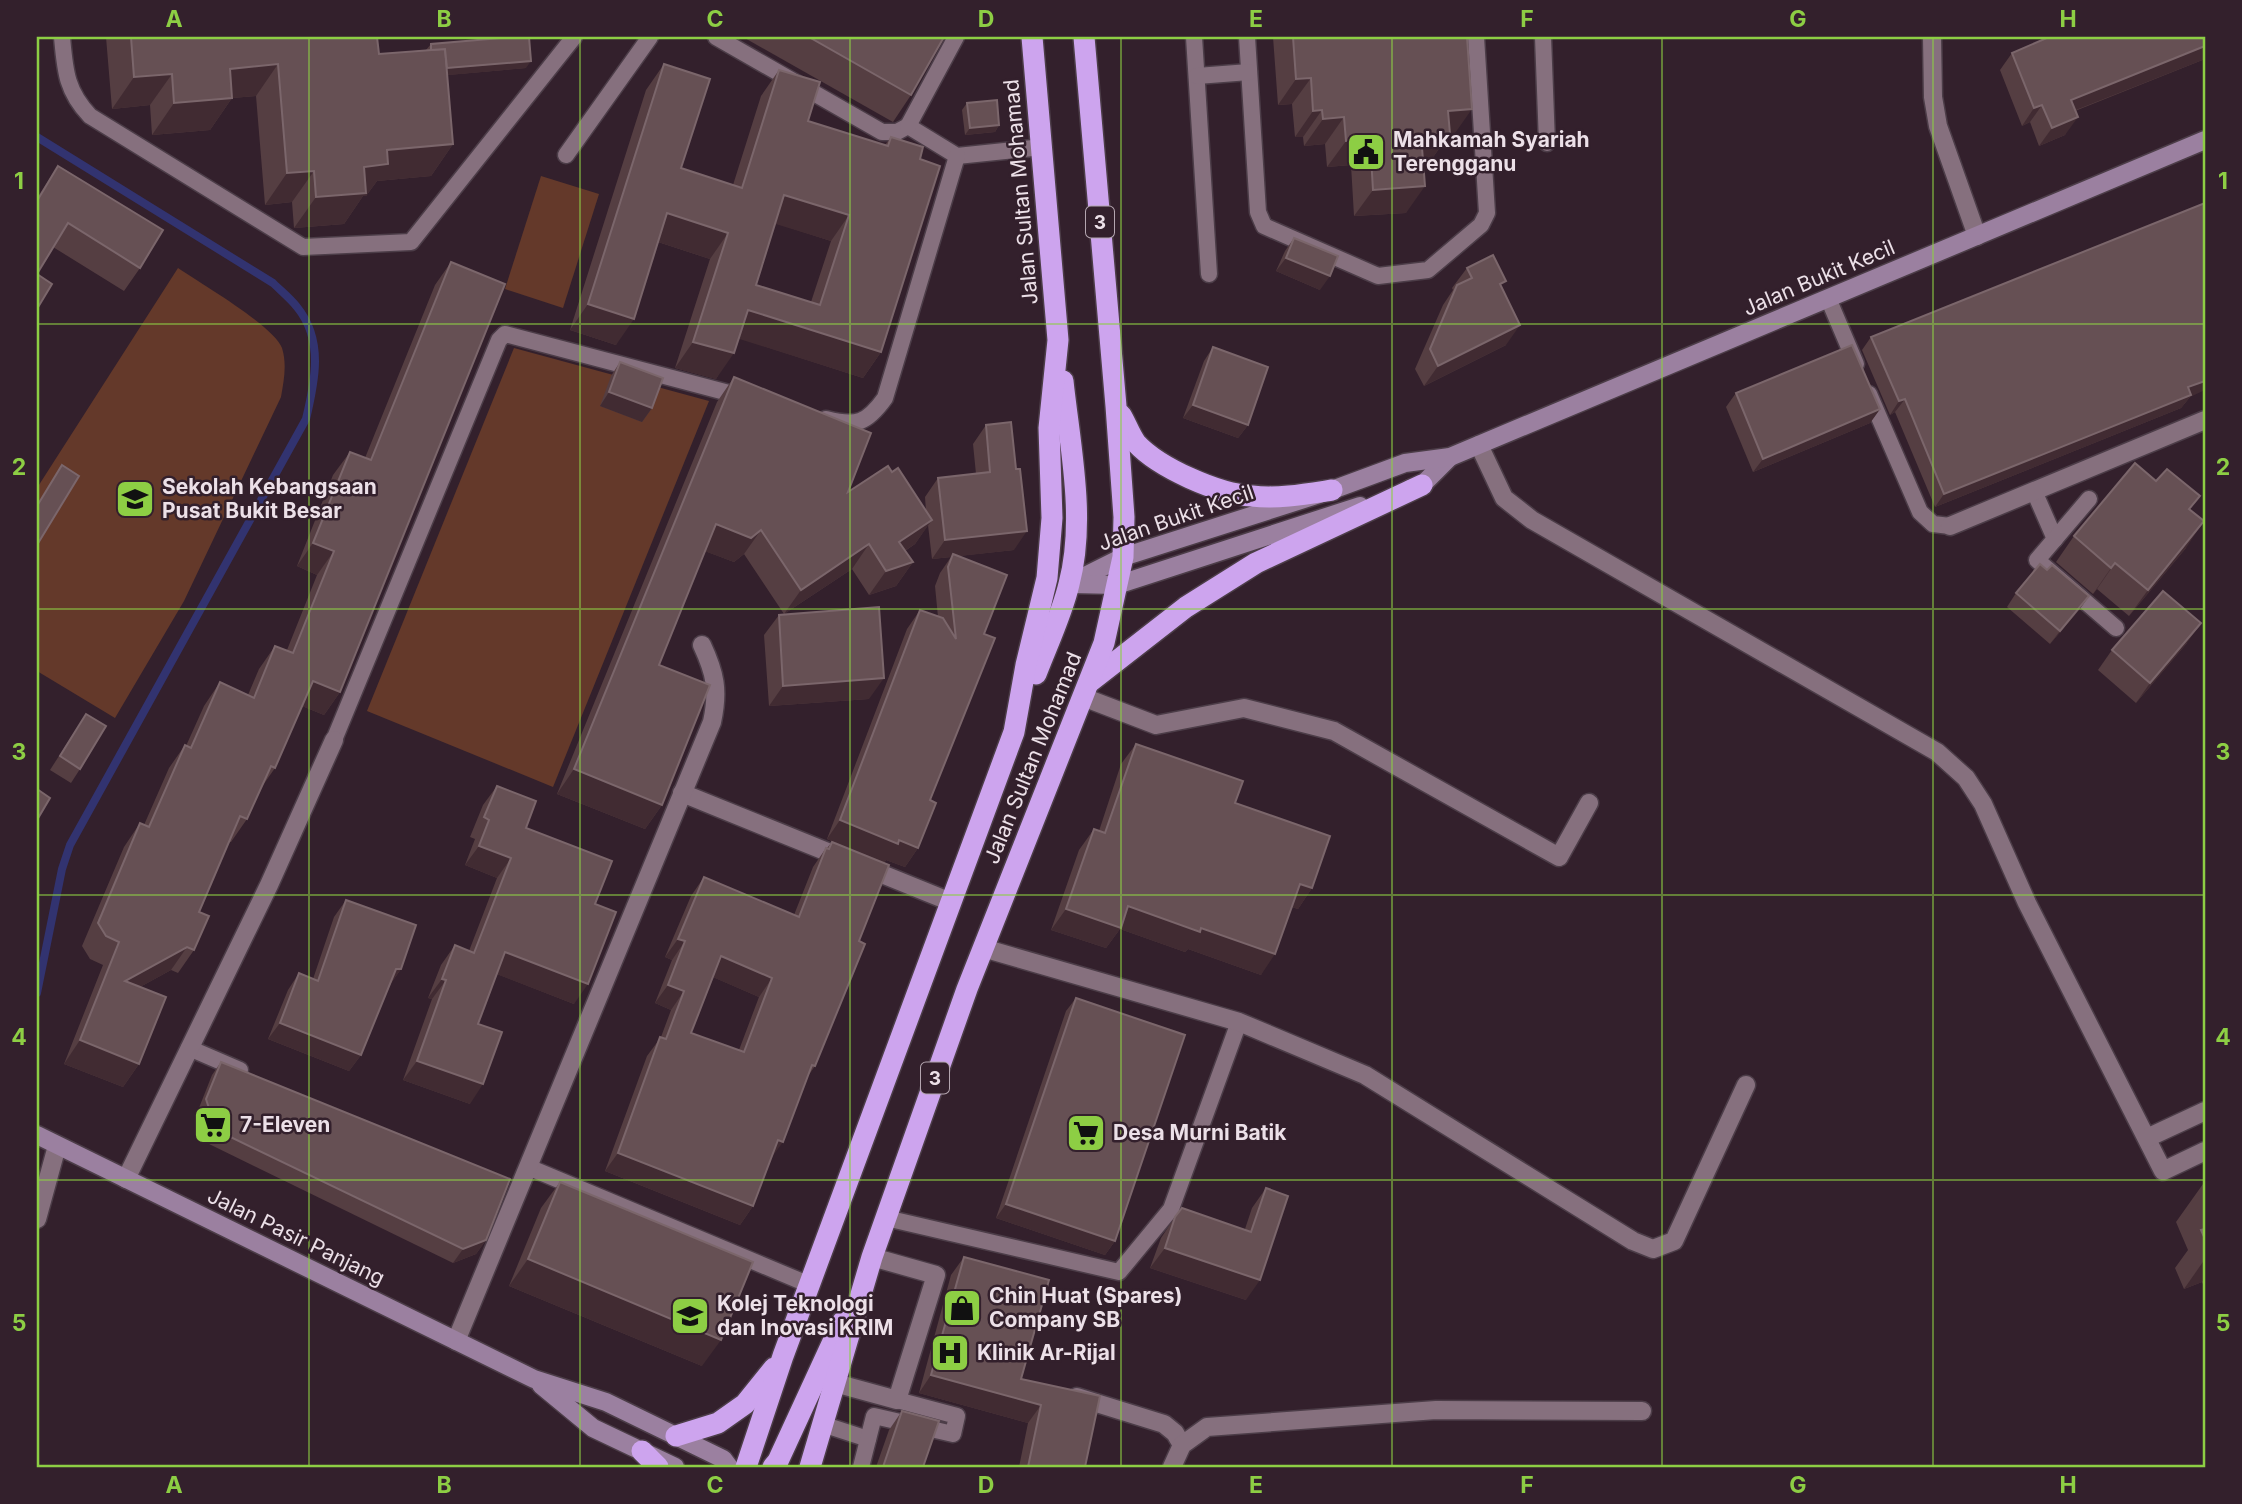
<svg xmlns="http://www.w3.org/2000/svg" width="2242" height="1504" font-family="Inter,sans-serif">
<style>
.pitch{fill:#64392a}
.lines{fill:none;stroke-linecap:round;stroke-linejoin:round}
.stream{stroke:#323370;stroke-width:8}
.lane-casing{stroke:#4c3d48;stroke-width:19}
.street-casing{stroke:#4c3d48;stroke-width:21}
.secondary-casing{stroke:#4c3d48;stroke-width:21}
.highway-casing{stroke:#4c3d48;stroke-width:24}
.lane{stroke:#86707e;stroke-width:16}
.street{stroke:#86707e;stroke-width:18}
.secondary{stroke:#9b80a0;stroke-width:18}
.highway{stroke:#cda4ee;stroke-width:21}
.wall{fill:#553e42;fill-rule:evenodd}
.shaded-wall{fill:#412b32}
.building{fill:#665054;stroke:#7b666b;stroke-width:2;fill-rule:evenodd}
.grid{fill:none;stroke:#8dce44;stroke-width:2;stroke-opacity:0.55}
.labels{text-anchor:middle;stroke-width:5;stroke-linejoin:round;paint-order:stroke}
.shield{fill:#33202c;stroke:#b4a6b0;stroke-width:2}
.shield-label{font-size:19px;font-weight:bold;fill:#ece0e8}
.poi-label{font-size:21px;font-weight:bold;fill:#ece0e8;stroke:#33202c;text-anchor:start}
.street-label{font-size:21px;fill:#ece0e8;stroke:#33202c}
.neatline{fill:none;stroke:#8dce44;stroke-width:2.5}
.grid-label{font-size:23px;text-anchor:middle;font-weight:bold;fill:#8dce44}
</style>
<rect width="100%" height="100%" fill="#33202c"/>
<g class="pitch">
<polygon points="541,176 599,194 563,308 505,289"/>
<path d="M178 268C200 283 274 326 282 348 287 364 284 380 281 397L184 601 115 718 37 671V488Z"/>
<polygon points="514,348 709,401 553,787 367,711"/>
</g>
<g class="lines">
<path class="stream" d="M37 137 273 283C281 291 290 298 297 307 324 340 315 381 306 419L70 845 62 869 37 993"/>
<g class="lane-casing">
<g id="lane">
<path d="M62 37C65 70 66 91 90 116L303 247 411 242 574 37"/>
<polyline points="716,37 882,132 897,132 908,126 957,156 1043,147"/>
<polyline points="1194,37 1209,274"/>
<polyline points="1247,37 1258,212 1264,226 1378,276 1428,270 1481,225 1487,213 1476,37"/>
<polyline points="1543,37 1547,143"/>
<polyline points="1197,76 1249,72"/>
<polyline points="908,126 956,37"/>
<polyline points="566,155 650,37"/>
<polyline points="1828,298 1856,364"/>
<polyline points="1869,394 1920,512 1933,524 1950,526"/>
<path d="M826 419C857 427 867 423 885 398L957 156"/>
<polyline points="2034,491 2055,539"/>
<polyline points="2089,499 2037,560 2116,628"/>
<polyline points="334,740 499,340 505,334 744,397"/>
<polyline points="189,1048 240,1070"/>
<polyline points="528,1167 810,1285"/>
<polyline points="886,1218 1119,1272 1171,1209 1239,1022"/>
<polyline points="822,1424 868,1439"/>
<polyline points="861,1467 874,1416 953,1434 957,1416 897,1400"/>
</g>
</g>
<g class="street-casing">
<g id="street">
<polyline points="1932,37 1933,97 1938,126 1977,236"/>
<polyline points="1479,445 1504,498 1532,520 1937,752 1966,778 1983,804 2027,903 2163,1171 2205,1151"/>
<polyline points="1950,526 2205,420"/>
<polyline points="1083,697 1156,725 1244,708 1334,731 1559,857 1589,803"/>
<polyline points="682,793 951,902"/>
<polyline points="983,948 1239,1022 1365,1075 1633,1241 1653,1249 1674,1241 1746,1085"/>
<polyline points="2147,1138 2205,1111"/>
<polyline points="126,1179 269,885 334,740"/>
<polyline points="37,1219 57,1146"/>
<path d="M456 1341 712 722C719 690 715 673 702 645"/>
<polyline points="835,1383 897,1400 936,1275 872,1257"/>
<polyline points="1077,1397 1164,1424 1175,1433 1182,1445"/>
<polyline points="1172,1467 1182,1445 1207,1427 1436,1410 1642,1411"/>
</g>
</g>
<g class="secondary-casing">
<g id="secondary">
<polyline points="1410,489 1422,485 1450,457"/>
<polyline points="1069,584 1123,557 1332,490 1405,463 1450,457 2205,140"/>
<polyline points="1071,584 1117,585 1360,506"/>
<polyline points="37,1135 534,1379 606,1402 723,1459 729,1467"/>
<polyline points="541,1385 593,1428 675,1467"/>
</g>
</g>
<g class="highway-casing">
<g id="highway">
<path d="M1121 415C1126 423 1130 435 1136 443 1159 468 1218 494 1252 496 1278 499 1306 494 1332 490"/>
<path d="M1036 674C1047 645 1062 614 1069 584 1086 519 1070 447 1063 381"/>
<polyline points="1091,681 1186,607 1256,563 1422,485"/>
<polyline points="676,1436 718,1423 745,1404 774,1368"/>
<polyline points="642,1451 658,1467"/>
<polyline points="746,1467 783,1356 1014,732 1026,665 1047,578 1052,518 1049,428 1058,340 1032,37"/>
<polyline points="773,1467 778,1461 842,1322"/>
<polyline points="810,1467 872,1257 967,989 1104,643 1123,557 1124,517 1116,406 1084,37"/>
</g>
</g>
<use href="#lane" class="lane"/>
<use href="#street" class="street"/>
<use href="#secondary" class="secondary"/>
<use href="#highway" class="highway"/>
</g>
<g class="wall">
<polygon points="106,37 257,37 379,54 426,50 431,44 526,68 447,75 453,144 431,176 377,181 366,196 363,196 344,224 294,228 292,202 265,205 256,96 232,98 210,130 152,135 150,105 112,109"/>
<polygon points="743,37 944,37 911,95 893,122"/>
<polygon points="1273,37 1467,37 1453,136 1448,136 1431,160 1423,161 1406,213 1354,216 1351,165 1327,167 1325,144 1304,146 1303,137 1295,137 1292,104 1278,105"/>
<polygon points="2205,37 2205,59 2075,111 2065,135 2039,146 2030,122 2022,126 2000,70 2012,53"/>
<path d="M664 64 681 168 733 185 761 96 779 70 808 121 885 145 891 137 920 159 881 352 863 378 739 338 716 379 675 368 710 259 658 242 616 345 570 330 646 90ZM775 223 831 241 811 302 756 285Z"/>
<polygon points="967,103 999,125 995,132 965,135 962,110"/>
<polygon points="58,166 140,268 124,291 53,247 37,274 37,198"/>
<polygon points="1294,238 1320,290 1276,271 1285,251"/>
<polygon points="451,262 340,692 324,715 302,706 275,768 261,788 247,819 231,842 229,842 199,912 194,950 178,973 171,970 140,987 139,1064 123,1087 64,1064 103,965 90,959 82,946 124,847 140,823 144,825 169,768 185,745 186,746 204,706 220,682 248,695 259,669 275,646 287,650 317,575 297,566 333,475 350,452 365,458 435,285"/>
<polygon points="1467,268 1502,288 1506,345 1424,386 1415,369 1443,305 1453,290 1452,288"/>
<polygon points="1871,337 2190,397 2181,408 1935,507 1895,412 1890,415 1862,350"/>
<polygon points="1213,347 1248,425 1238,438 1183,418 1204,361"/>
<polygon points="620,362 652,408 642,422 600,406 611,376"/>
<polygon points="734,377 848,492 926,511 925,497 938,478 976,474 973,444 986,425 1014,550 958,556 984,634 930,800 918,848 905,867 886,860 884,863 827,839 907,629 920,610 938,617 935,586 940,573 951,557 932,559 928,525 915,544 905,551 913,562 896,586 869,595 852,569 784,614 869,699 769,706 764,635 779,615 784,614 744,554 734,562 705,551 659,665 662,805 645,829 557,794 717,402"/>
<polygon points="1736,393 1880,409 1870,423 1753,472 1726,407"/>
<polygon points="2190,510 2186,548 2129,616 2097,589 2093,594 2056,562 2074,536"/>
<polygon points="2047,570 2089,596 2079,610 2050,644 2007,607 2016,593"/>
<polygon points="2187,643 2136,703 2098,670 2112,650"/>
<polygon points="86,714 80,769 71,783 50,770"/>
<polygon points="1136,744 1312,888 1298,909 1292,907 1261,975 1188,949 1185,952 1120,929 1106,948 1051,930 1079,850 1094,829 1099,831 1121,764"/>
<polygon points="497,786 526,828 595,904 574,1004 497,974 478,1024 470,1104 403,1080 432,999 428,998 441,965 455,945 469,951 497,878 465,865 475,839 470,837 483,805"/>
<path d="M832 842 859 941 815 1066 808 1076 772 1157 753 1206 740 1225 605 1171 647 1056 661 1037 671 1010 655 1003 672 960 665 957 691 896 704 877 794 915 813 867 826 848H827ZM713 977 759 997 739 1050 691 1033Z"/>
<polygon points="346,900 401,969 389,986 361,1055 349,1071 268,1039 288,990 299,973 313,979 334,917"/>
<polygon points="1076,998 1115,1241 1105,1255 996,1218 1066,1011"/>
<polygon points="221,1062 486,1240 476,1254 453,1263 207,1143 197,1113 212,1075"/>
<polygon points="560,1182 702,1366 509,1286 541,1208"/>
<polygon points="2205,1182 2205,1289 2202,1282 2184,1289 2175,1268 2188,1250 2176,1222 2203,1184"/>
<polygon points="1266,1188 1246,1300 1150,1268 1161,1238 1175,1217 1245,1229 1252,1208"/>
<polygon points="964,1257 1021,1379 1085,1467 1019,1467 1028,1423 919,1393 951,1275"/>
<polygon points="902,1411 923,1467 876,1467 889,1430"/>
</g>
<g class="shaded-wall">
<polygon points="2205,46 2205,59 2058,117 2071,100"/>
<polygon points="531,61 526,68 428,77 433,70"/>
<polygon points="278,64 256,96 232,98 210,130 152,135 174,103 230,69"/>
<polygon points="172,74 150,105 112,109 134,77"/>
<polygon points="1311,78 1292,104 1278,105 1296,79"/>
<polygon points="2042,105 2030,122 2022,126 2034,108"/>
<polygon points="1472,109 1453,136 1448,136 1431,160 1403,162 1421,135 1448,111"/>
<polygon points="1322,110 1303,137 1295,137 1313,111"/>
<polygon points="1344,117 1325,144 1304,146 1323,119"/>
<polygon points="2078,117 2065,135 2039,146 2052,128"/>
<polygon points="999,125 995,132 965,135 970,128"/>
<polygon points="1370,139 1351,165 1327,167 1346,141"/>
<polygon points="453,144 431,176 377,181 366,196 363,196 344,224 294,228 316,197 387,150"/>
<polygon points="314,171 292,202 265,205 287,173"/>
<polygon points="1425,186 1406,213 1354,216 1373,190"/>
<polygon points="784,195 849,215 831,241 766,221"/>
<polygon points="667,213 728,233 710,259 649,239"/>
<polygon points="1286,258 1330,276 1320,290 1276,271"/>
<polygon points="588,304 634,319 616,345 570,330"/>
<polygon points="748,310 881,352 863,378 730,336"/>
<polygon points="1520,325 1506,345 1424,386 1438,366"/>
<polygon points="693,342 734,353 716,379 675,368"/>
<polygon points="2205,381 2205,390 2190,397 2181,408 1935,507 1944,494"/>
<polygon points="609,392 652,408 642,422 600,406"/>
<polygon points="1905,399 1895,412 1890,415 1899,401"/>
<polygon points="1193,405 1248,425 1238,438 1183,418"/>
<polygon points="1880,409 1870,423 1753,472 1763,459"/>
<polygon points="932,520 915,544 882,566 899,542"/>
<polygon points="2204,521 2186,548 2129,616 2148,590"/>
<polygon points="716,524 761,530 744,554 734,562 699,549"/>
<polygon points="1027,531 1014,550 952,557 953,554 951,557 932,559 945,540"/>
<polygon points="313,543 334,551 317,575 297,566"/>
<polygon points="869,544 852,569 784,614 801,590"/>
<polygon points="913,562 896,586 869,595 886,571"/>
<polygon points="2115,563 2097,589 2093,594 2111,568"/>
<polygon points="2089,596 2079,610 2050,644 2060,631"/>
<polygon points="2201,623 2187,643 2136,703 2150,683"/>
<polygon points="884,678 869,699 769,706 783,686"/>
<polygon points="313,681 340,692 324,715 297,704"/>
<polygon points="574,769 662,805 645,829 557,794"/>
<polygon points="840,820 899,840 918,848 905,867 886,860 884,863 827,839"/>
<polygon points="479,846 511,858 497,878 465,865"/>
<polygon points="1300,884 1312,888 1298,909 1285,905"/>
<polygon points="1128,906 1201,928 1275,954 1261,975 1188,949 1185,952 1120,929 1106,948 1051,930 1066,909"/>
<polygon points="678,939 685,941 672,960 665,957"/>
<polygon points="187,947 171,970 109,1004 125,981"/>
<polygon points="505,952 588,984 574,1004 491,972"/>
<polygon points="721,956 772,978 759,997 708,975"/>
<polygon points="396,969 401,969 389,986"/>
<polygon points="442,979 446,980 432,999 428,998"/>
<polygon points="668,985 684,991 671,1010 655,1003"/>
<polygon points="280,1023 361,1055 349,1071 268,1039"/>
<polygon points="80,1040 139,1064 123,1087 64,1064"/>
<polygon points="417,1061 483,1084 470,1104 403,1080"/>
<polygon points="778,1140 783,1142 769,1161"/>
<polygon points="618,1153 753,1206 740,1225 605,1171"/>
<polygon points="1006,1204 1115,1241 1105,1255 996,1218"/>
<polygon points="486,1240 476,1254 453,1263 463,1249"/>
<polygon points="1165,1248 1260,1280 1246,1300 1150,1268"/>
<polygon points="528,1259 721,1340 702,1366 509,1286"/>
<polygon points="2205,1259 2205,1277 2202,1282 2184,1289"/>
<polygon points="931,1375 1041,1405 1028,1423 919,1393"/>
</g>
<g class="building">
<polygon points="131,37 377,37 379,54 445,49 453,144 387,150 388,164 364,167 366,193 316,197 314,171 287,173 278,64 230,69 232,98 174,103 172,74 134,77"/>
<polygon points="512,37 529,37 531,61 447,68 445,49 431,50 431,44"/>
<polygon points="809,37 944,37 911,95"/>
<polygon points="1293,37 1467,37 1472,109 1448,111 1450,134 1421,135 1425,186 1373,190 1370,139 1346,141 1344,117 1323,119 1322,110 1313,111 1311,78 1296,79"/>
<polygon points="2049,37 2205,37 2205,46 2071,100 2078,117 2052,128 2042,105 2034,108 2012,53"/>
<path d="M664 64 710 79 681 168 742 188 779 70 820 82 808 121 888 146 891 137 923 147 920 159 940 166 881 352 748 310 734 353 693 342 728 233 667 213 634 319 588 304ZM784 195 849 215 820 305 756 285Z"/>
<polygon points="997,100 999,125 970,128 967,103"/>
<polygon points="58,166 163,230 140,268 68,223 37,274 37,201"/>
<polygon points="2205,203 2205,381 2188,387 2191,395 1944,494 1905,399 1899,401 1871,337"/>
<polygon points="1294,238 1338,256 1330,276 1286,258"/>
<polygon points="1493,255 1506,281 1500,284 1520,325 1438,366 1430,349 1457,285 1472,278 1467,268"/>
<polygon points="451,262 505,284 340,692 313,681 275,768 271,766 247,819 240,816 199,912 209,916 194,950 187,947 125,981 166,997 139,1064 80,1040 119,942 106,936 98,923 140,823 149,827 185,745 191,748 220,682 254,698 275,646 293,653 334,551 313,543 350,452 371,460"/>
<polygon points="37,274 52,284 37,309"/>
<polygon points="1852,345 1880,409 1763,459 1736,393"/>
<polygon points="1213,347 1268,367 1248,425 1193,405"/>
<polygon points="620,362 663,378 652,408 609,392"/>
<polygon points="734,377 871,433 848,492 888,466 892,472 898,468 932,520 899,542 913,562 886,571 869,544 801,590 761,530 751,538 716,524 659,665 710,685 662,805 574,769"/>
<polygon points="1011,422 1016,469 1020,469 1027,531 945,540 938,478 990,472 986,425"/>
<polygon points="2135,463 2156,481 2167,469 2200,496 2189,509 2204,521 2148,590 2115,563 2111,568 2074,536"/>
<polygon points="62,465 79,476 37,545 37,506"/>
<polygon points="953,554 1007,575 984,634 995,638 930,800 936,803 918,848 899,840 898,844 840,820 920,610 943,618 956,639 948,567"/>
<polygon points="2040,564 2047,570 2052,565 2089,596 2060,631 2016,593"/>
<polygon points="2163,591 2201,623 2150,683 2112,650"/>
<polygon points="879,607 884,678 783,686 779,615"/>
<polygon points="86,714 106,726 80,769 60,756"/>
<polygon points="1136,744 1243,781 1235,803 1330,836 1312,888 1300,884 1275,954 1201,928 1200,932 1128,906 1121,928 1066,909 1094,829 1105,833"/>
<polygon points="497,786 536,801 526,828 612,861 595,904 616,912 588,984 505,952 478,1024 502,1032 483,1084 417,1061 446,980 442,979 455,945 474,953 511,858 479,846 489,820 484,817"/>
<polygon points="37,789 50,798 37,820"/>
<path d="M832 842 889 865 859 941 865 944 815 1066 812 1065 783 1142 778 1140 753 1206 618 1153 660 1037 666 1039 684 991 668 985 685 941 678 939 704 877 799 917 826 848 829 849ZM721 956 772 978 744 1052 691 1033Z"/>
<polygon points="346,900 416,925 401,969 396,969 361,1055 280,1023 299,973 318,981"/>
<polygon points="1076,998 1185,1035 1115,1241 1006,1204"/>
<polygon points="221,1062 510,1179 486,1240 463,1249 216,1130 206,1099"/>
<polygon points="560,1182 753,1262 721,1340 528,1259"/>
<polygon points="1266,1188 1288,1196 1260,1280 1165,1248 1175,1217 1182,1208 1251,1232"/>
<polygon points="2205,1229 2205,1239 2201,1230"/>
<polygon points="964,1257 1049,1280 1021,1379 1100,1396 1085,1467 1028,1467 1041,1405 931,1375"/>
<polygon points="902,1411 939,1421 923,1467 883,1467"/>
</g>
<path class="grid" d="M309 37V1467M580 37V1467M850 37V1467M1121 37V1467M1392 37V1467M1662 37V1467M1933 37V1467M37 324H2205M37 609H2205M37 895H2205M37 1180H2205"/>
<defs>
<g id="civic-square" transform="scale(2.0125)"><rect x="-9" y="-9" width="18" height="18" rx="4" fill="#8dce44" stroke="#33202c"/><path d="M-.6-6.5H3V-4.5H.6V-3L4-1V1h2V6H-6V1h2V-1L-.6-3ZM-1.2 2.5V6h2.4V2.5Z" fill="#111"/></g>
<g id="school-square" transform="scale(2.0125)"><rect x="-9" y="-9" width="18" height="18" rx="4" fill="#8dce44" stroke="#33202c"/><path d="M0-5L7-2L0 1L-7-2ZM-4 1L0 2.5L4 1V4Q0 6-4 4Z" fill="#111"/></g>
<g id="supermarket-square" transform="scale(2.0125)"><rect x="-9" y="-9" width="18" height="18" rx="4" fill="#8dce44" stroke="#33202c"/><path d="M-6-5.5h2.5l.6 2H6L4.5 2H-2.5L-4.4-4H-6ZM-1.5 3.2a1.3 1.3 0 1 0 .1 0ZM3 3.2a1.3 1.3 0 1 0 .1 0Z" fill="#111"/></g>
<g id="shop-square" transform="scale(2.0125)"><rect x="-9" y="-9" width="18" height="18" rx="4" fill="#8dce44" stroke="#33202c"/><path d="M-5-2.5h2.3a2.7 3.5 0 0 1 5.4 0H5L5.5 6h-11ZM-1.5-2.5h3a1.5 2.3 0 0 0-3 0Z" fill="#111"/></g>
<g id="university-square" transform="scale(2.0125)"><rect x="-9" y="-9" width="18" height="18" rx="4" fill="#8dce44" stroke="#33202c"/><path d="M0-5L7-2L0 1L-7-2ZM-4 1L0 2.5L4 1V4Q0 6-4 4Z" fill="#111"/></g>
<g id="hospital-square" transform="scale(2.0125)"><rect x="-9" y="-9" width="18" height="18" rx="4" fill="#8dce44" stroke="#33202c"/><path d="M-5-5h3v3.5h4V-5h3V5h-3V1.5h-4V5h-3Z" fill="#111"/></g>
</defs>
<g fill-rule="evenodd">
<use href="#civic-square" x="1366" y="152"/>
<use href="#school-square" x="135" y="499"/>
<use href="#supermarket-square" x="213" y="1125"/>
<use href="#supermarket-square" x="1086" y="1133"/>
<use href="#shop-square" x="962" y="1308"/>
<use href="#university-square" x="690" y="1316"/>
<use href="#hospital-square" x="950" y="1353"/>
</g>
<g class="labels">
<g class="shield">
<rect x="1086" y="206.5" width="28" height="31" rx="5"/>
<rect x="921" y="1062.5" width="28" height="31" rx="5"/>
</g>
<g class="shield-label">
<text x="1100" y="229">3</text>
<text x="935" y="1085">3</text>
</g>
<g class="poi-label">
<text x="1393" y="147">Mahkamah Syariah<tspan x="1393" dy="24">Terengganu</tspan></text>
<text x="162" y="494">Sekolah Kebangsaan<tspan x="162" dy="24">Pusat Bukit Besar</tspan></text>
<text x="240" y="1132">7-Eleven</text>
<text x="1113" y="1140">Desa Murni Batik</text>
<text x="989" y="1303">Chin Huat (Spares)<tspan x="989" dy="24">Company SB</tspan></text>
<text x="717" y="1311">Kolej Teknologi<tspan x="717" dy="24">dan Inovasi KRIM</tspan></text>
<text x="977" y="1360">Klinik Ar-Rijal</text>
</g>
<g class="street-label">
<text transform="translate(1021 192) rotate(-95)" y="7">Jalan Sultan Mohamad</text>
<text transform="translate(1819 278) rotate(-23)" y="7">Jalan Bukit Kecil</text>
<text transform="translate(1176 518) rotate(-19)" y="7">Jalan Bukit Kecil</text>
<text transform="translate(1033 758) rotate(-68)" y="7">Jalan Sultan Mohamad</text>
<text transform="translate(296 1237) rotate(26)" y="7">Jalan Pasir Panjang</text>
</g>
</g>
<rect width="2242" height="1504" fill="none" stroke="#33202c" stroke-width="77"/>
<rect x="38" y="38" width="2166" height="1428" class="neatline"/>
<g class="grid-label">
<text x="174" y="27">A</text>
<text x="444" y="27">B</text>
<text x="715" y="27">C</text>
<text x="986" y="27">D</text>
<text x="1256" y="27">E</text>
<text x="1527" y="27">F</text>
<text x="1798" y="27">G</text>
<text x="2068" y="27">H</text>
<text x="19" y="189">1</text>
<text x="2223" y="189">1</text>
<text x="19" y="475">2</text>
<text x="2223" y="475">2</text>
<text x="19" y="760">3</text>
<text x="2223" y="760">3</text>
<text x="19" y="1045">4</text>
<text x="2223" y="1045">4</text>
<text x="19" y="1331">5</text>
<text x="2223" y="1331">5</text>
<text x="174" y="1493">A</text>
<text x="444" y="1493">B</text>
<text x="715" y="1493">C</text>
<text x="986" y="1493">D</text>
<text x="1256" y="1493">E</text>
<text x="1527" y="1493">F</text>
<text x="1798" y="1493">G</text>
<text x="2068" y="1493">H</text>
</g>
</svg>
